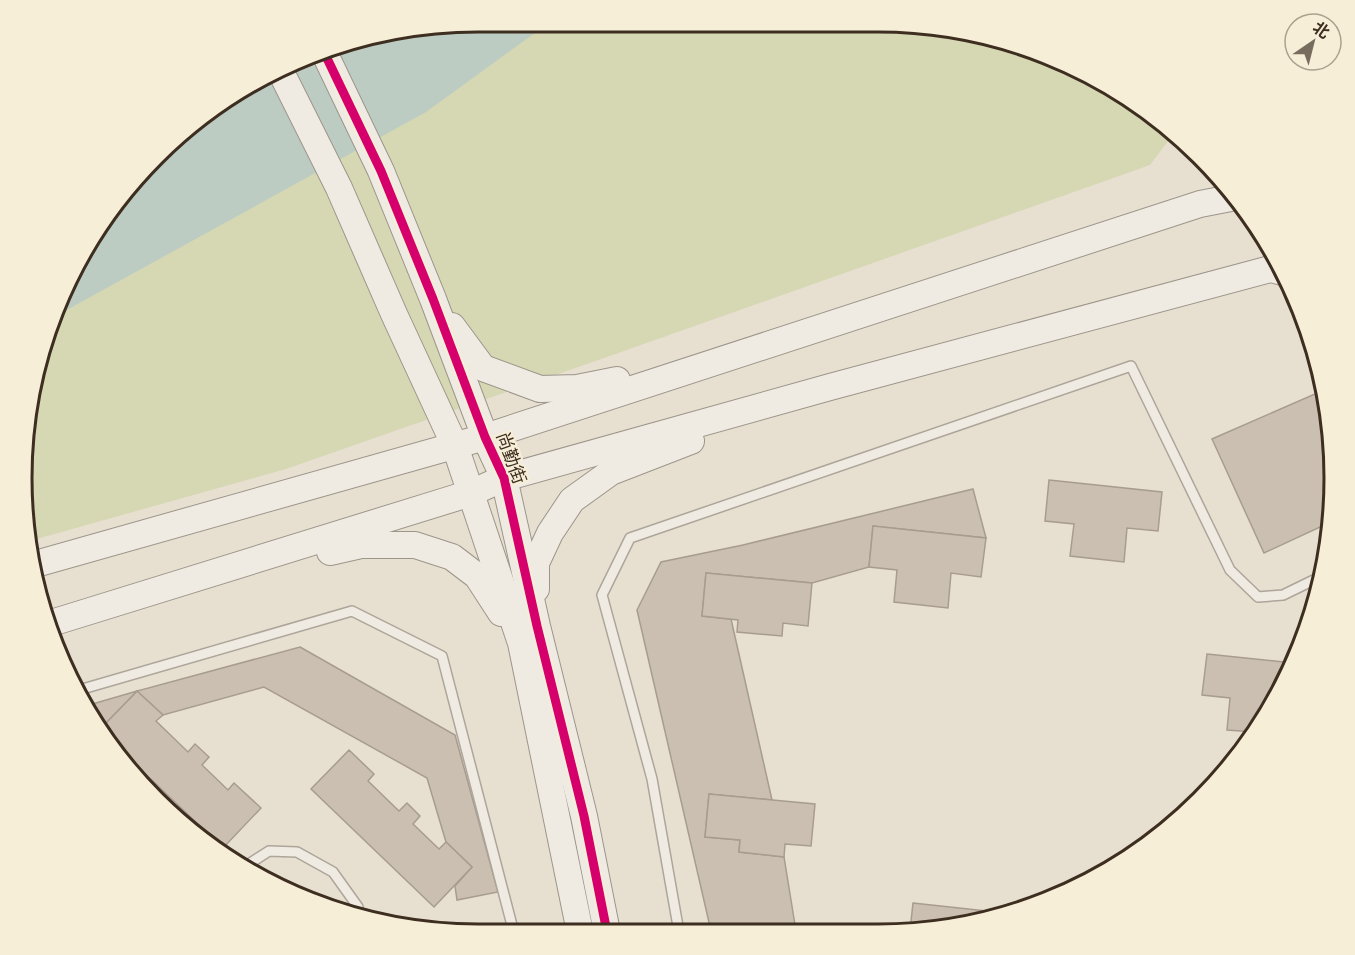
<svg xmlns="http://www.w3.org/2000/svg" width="1355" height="955" font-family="'Libre Baskerville','Noto Sans SC',serif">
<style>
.green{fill:#d6d7b3}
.water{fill:#bcccc2}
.building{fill:#cbbfb2;stroke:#a89c90;stroke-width:1.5}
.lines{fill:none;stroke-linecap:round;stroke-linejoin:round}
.lane-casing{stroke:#ada599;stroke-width:12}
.secondary-casing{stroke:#9c958a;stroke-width:28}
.lane{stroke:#efebe3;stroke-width:9}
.secondary{stroke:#efebe3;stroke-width:26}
.cycleway-casing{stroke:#f7eed8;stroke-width:13}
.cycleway{stroke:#d6006c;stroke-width:9}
.labels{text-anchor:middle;stroke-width:4.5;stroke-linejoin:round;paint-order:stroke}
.street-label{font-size:18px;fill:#3d2e20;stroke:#f7eed8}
.rim{fill:none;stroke:#3d2e20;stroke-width:3}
</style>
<rect width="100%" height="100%" fill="#e7e0d1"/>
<polygon class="green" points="478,21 967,30 1106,82 1172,136 1150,165 607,357 286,469 26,542 25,537 30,389 68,276 135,176 224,98 359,37"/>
<polygon class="water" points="478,21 550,22 426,112 54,317 68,276 135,176 224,98 359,37"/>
<g class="building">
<polygon points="1324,390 1330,418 1333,508 1331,522 1264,553 1212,439"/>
<polygon points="1049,480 1162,492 1158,531 1127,528 1124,562 1070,556 1074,524 1045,521"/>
<polygon points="973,489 986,538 873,526 869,567 812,583 706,573 702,616 731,619 772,800 709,794 705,837 740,840 739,852 784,857 796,931 711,931 637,610 661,562 743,545"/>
<polygon points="873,526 986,538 981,577 951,573 948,608 894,602 897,570 869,567"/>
<polygon points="706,573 812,583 808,626 783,623 782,636 737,632 738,620 702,616"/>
<polygon points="300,647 455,735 498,892 457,900 455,886 472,867 446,842 427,778 264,687 163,715 137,691"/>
<polygon points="1207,654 1293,663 1287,680 1254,732 1227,730 1230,698 1202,695"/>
<polygon points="137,691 163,715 156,721 188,752 195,744 209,757 202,765 228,790 234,783 261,808 223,848 112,742 102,727"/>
<polygon points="137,691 102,727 89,705"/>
<polygon points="349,750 374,774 368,781 399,811 407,803 420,816 413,824 439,849 446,842 472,867 434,907 311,789"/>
<polygon points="709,794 815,804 811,846 785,844 784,857 739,852 740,840 705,837"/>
<polygon points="913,903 996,912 937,930 910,930"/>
</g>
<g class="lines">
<g class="lane-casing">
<g id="lane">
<polyline points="79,690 352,611 442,656 514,933"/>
<polyline points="244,867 269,851 297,852 333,872 358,907 358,918"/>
<polyline points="679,932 652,779 602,595 630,538 1131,366 1230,570 1258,597 1283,595 1322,576"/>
</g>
</g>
<g class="secondary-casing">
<g id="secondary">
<polyline points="324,52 381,171 433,299 485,437 504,478 537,626 584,816 607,932"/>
<polyline points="281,72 339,188 394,314 455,446 521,643 580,932"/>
<polyline points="452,326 483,368 540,389 577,388 617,380"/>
<polyline points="330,552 361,545 415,545 452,557 477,576 501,613"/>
<polyline points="32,565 485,437 1200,204 1236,197"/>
<polyline points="536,589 536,563 550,533 572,500 611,472 691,441"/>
<polyline points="48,624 471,493 504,478 830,387 1270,269 1283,272"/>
</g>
</g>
<use href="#lane" class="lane"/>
<use href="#secondary" class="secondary"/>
<g class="cycleway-casing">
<polyline id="cycleway" points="324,52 381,171 433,299 485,437 504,478 537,626 584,816 607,932"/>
</g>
<use href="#cycleway" class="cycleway"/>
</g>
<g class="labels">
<g class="street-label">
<text transform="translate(511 458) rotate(70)" y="6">尚勤街</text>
</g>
</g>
<path d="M0 0H1355V955H0ZM478 32H878A446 446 0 0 1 1324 478V478A446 446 0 0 1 878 924H478A446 446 0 0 1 32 478V478A446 446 0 0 1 478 32Z" fill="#f7eed8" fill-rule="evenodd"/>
<path class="rim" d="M478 32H878A446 446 0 0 1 1324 478V478A446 446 0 0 1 878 924H478A446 446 0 0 1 32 478V478A446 446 0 0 1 478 32Z"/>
<g transform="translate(1313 42) rotate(35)"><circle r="28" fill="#f7eed8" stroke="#ada18e" stroke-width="1.5"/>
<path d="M0-4.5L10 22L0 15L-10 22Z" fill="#786c5e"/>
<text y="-9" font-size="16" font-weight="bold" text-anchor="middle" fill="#3d2e20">北</text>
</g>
</svg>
